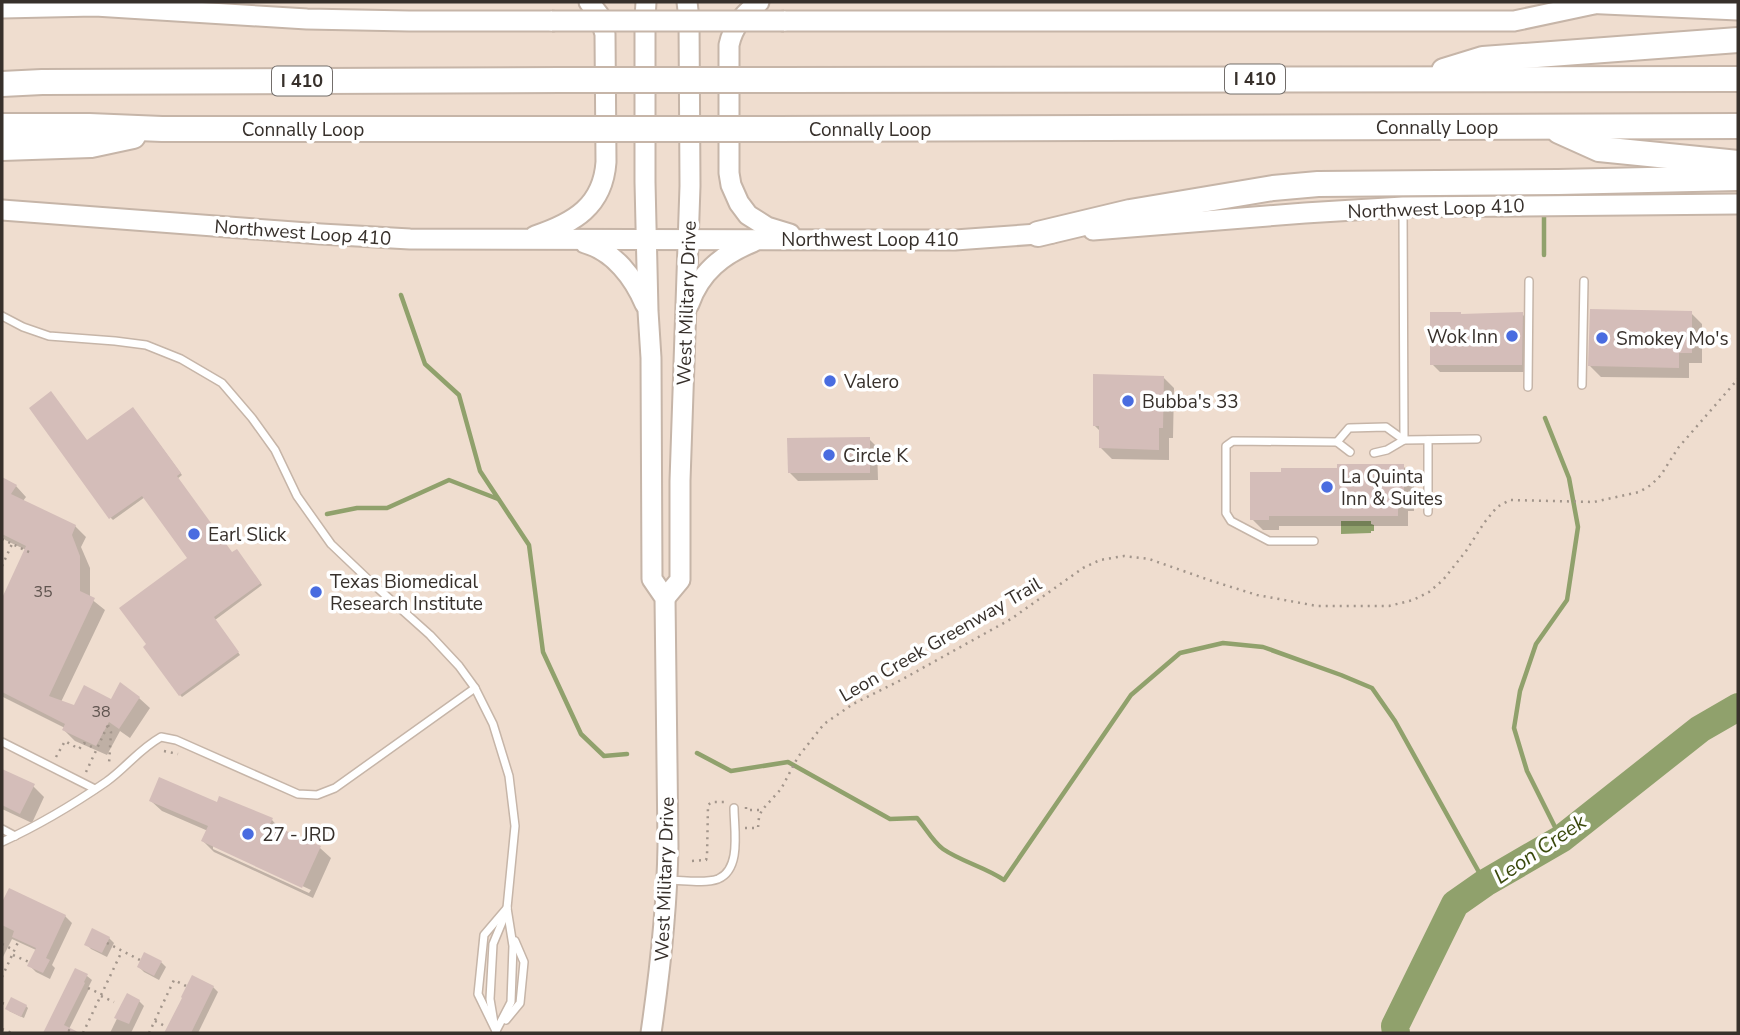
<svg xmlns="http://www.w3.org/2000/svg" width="1740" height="1035" font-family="'Nunito Sans',sans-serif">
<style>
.water{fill:#90a16c}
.shadow{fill:#0003;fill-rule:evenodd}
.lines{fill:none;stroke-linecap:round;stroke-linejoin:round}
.stream{stroke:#90a16c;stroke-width:4.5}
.river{stroke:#90a16c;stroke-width:28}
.building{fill:#d4bdb9}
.service-casing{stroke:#c6b5a8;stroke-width:10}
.secondary-casing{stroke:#c6b5a8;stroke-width:23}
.motorway-casing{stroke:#c6b5a8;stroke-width:28}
.path{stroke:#a2958b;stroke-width:2.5;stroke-dasharray:2 5;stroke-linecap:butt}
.service{stroke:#fff;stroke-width:7}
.secondary{stroke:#fff;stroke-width:19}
.motorway{stroke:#fff;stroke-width:24}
.secondary-bridge-casing{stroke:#c6b5a8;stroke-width:23;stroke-linecap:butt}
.motorway-bridge-casing{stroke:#c6b5a8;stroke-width:28;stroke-linecap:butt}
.secondary-bridge{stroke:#fff;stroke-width:19}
.motorway-bridge{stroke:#fff;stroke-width:24}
.poi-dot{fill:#496ce0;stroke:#fff;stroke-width:2.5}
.labels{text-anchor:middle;stroke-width:7;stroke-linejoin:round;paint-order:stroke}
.number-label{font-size:16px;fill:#5e534e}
.shield{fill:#fff;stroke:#736e6b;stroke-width:2}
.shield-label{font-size:18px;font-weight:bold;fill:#37302b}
.street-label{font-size:19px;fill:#37302b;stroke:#fff}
.poi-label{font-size:19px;fill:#37302b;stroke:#fff;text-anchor:start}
.water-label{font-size:21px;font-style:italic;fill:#3b4a0d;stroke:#fff}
</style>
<rect width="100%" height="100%" fill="#efddcf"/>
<polygon class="water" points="1341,521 1371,521 1371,524 1374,525 1374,531 1371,531 1371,533 1341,534"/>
<g class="shadow">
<polygon points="1691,313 1702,324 1702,363 1689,363 1689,378 1601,377 1590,366"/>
<polygon points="1461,314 1463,316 1522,314 1530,322 1529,372 1440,372 1432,364"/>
<polygon points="1163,377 1174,388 1173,438 1169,438 1169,460 1112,459 1101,448 1101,432 1094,425"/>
<polygon points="135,411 182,475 177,479 232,554 238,553 262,585 215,620 240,655 182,697 180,695 190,559 145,497 113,520 111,518 87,442"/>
<polygon points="869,439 877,447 878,480 798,481 790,473"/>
<polygon points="1403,466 1414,477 1414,511 1408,511 1408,526 1279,526 1279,530 1263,530 1252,519 1339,470"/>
<polygon points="2,479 16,486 26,497 23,501 75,526 86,537 81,547 90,568 90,598 105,610 61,702 75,708 139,698 150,708 130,738 120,731 107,755 75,741 64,730 65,728 3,697 2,701 2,602 26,550 5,540 2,536"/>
<polygon points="2,770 33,786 44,797 32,823 2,809"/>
<path d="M151 801 272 820 282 831 320 848 331 858 313 898 214 852 203 841 208 831 162 811ZM213 845 311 890 309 893 213 849Z"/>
<polygon points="10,890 65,916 72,923 52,965 55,968 50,979 36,972 29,965 36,950 12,939 2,959 2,908"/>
<polygon points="109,938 114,943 107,957 91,949 86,944"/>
<polygon points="161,962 166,967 159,980 144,972 139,967"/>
<polygon points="76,970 87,976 92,980 88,988 89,989 67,1033 46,1033"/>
<polygon points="213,987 218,992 198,1033 167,1033 184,998"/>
<polygon points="128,996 139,1001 144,1006 131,1033 110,1033"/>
<polygon points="26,1006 28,1008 24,1018 9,1011"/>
</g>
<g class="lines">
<g class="stream">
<polyline points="1544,213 1544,255"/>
<polyline points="401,295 425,364 459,395 480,471 529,545 543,652 581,734 604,756 627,754"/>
<polyline points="1545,418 1569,478 1578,527 1567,600 1536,644 1520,691 1514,728 1527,771 1561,839"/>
<polyline points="327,514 357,508 387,508 449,480 498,499"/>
<path d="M697 753 731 771 788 762 890 819 917 818C925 827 933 842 943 849 962 862 985 867 1004 880L1131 695 1180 653 1223 643 1263 647 1341 675 1372 688 1395 721 1485 883"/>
</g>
<polyline class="river" points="1396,1033 1395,1026 1455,904 1485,883 1561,839 1700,729 1738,707"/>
</g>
<g class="building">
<polygon points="1590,309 1692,311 1692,353 1679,353 1679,368 1588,366"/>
<polygon points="1430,312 1461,312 1461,314 1523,312 1522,365 1430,365"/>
<polygon points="1093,374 1164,376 1163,428 1159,428 1159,450 1099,448 1099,426 1093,426"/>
<polygon points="51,391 87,440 133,407 181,473 177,476 232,552 237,549 261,583 214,617 239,652 179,696 143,647 146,644 119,608 187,558 142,496 109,519 29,408"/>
<polygon points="870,437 870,473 788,473 787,438"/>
<polygon points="1337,464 1404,464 1404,501 1398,501 1398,516 1269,516 1269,520 1250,520 1250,472 1281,472 1281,468 1337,468"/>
<polygon points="2,477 17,485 11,494 76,525 72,535 80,556 80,591 95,598 49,696 74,705 84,685 111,699 120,682 140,697 119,729 109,722 96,746 62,730 65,724 2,692 2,598 26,546 2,534"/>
<polygon points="2,769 35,784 20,814 2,805"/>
<polygon points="159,777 217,802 219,796 273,818 270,824 321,846 302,888 201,841 208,826 149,801"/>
<polygon points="9,888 66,915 46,958 50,960 43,973 27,966 36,948 12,937 14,931 2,925 2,902"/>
<polygon points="92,928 110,937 102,953 84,945"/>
<polygon points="144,952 162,961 154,976 137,967"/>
<polygon points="75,968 88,974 84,982 85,983 64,1025 80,1033 43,1033"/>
<polygon points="192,975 214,986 191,1033 164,1033 182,998 181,997"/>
<polygon points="127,993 140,1000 129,1024 114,1018"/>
<polygon points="11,997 27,1005 21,1017 5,1009"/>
</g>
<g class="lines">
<g class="service-casing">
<g id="service">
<polyline points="2,316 23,327 49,336 115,341 146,345 181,359 222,383 252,418 275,450 297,496 331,544 373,584 430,635 459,666 475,688 493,724 509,776 515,826 507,908 513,946 511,1002 496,1031"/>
<polyline points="1582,385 1584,281"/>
<polyline points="1528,387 1529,281"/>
<polyline points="1428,440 1428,512"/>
<polyline points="1337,442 1350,452"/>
<polyline points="1374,453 1387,450 1404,440 1403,208"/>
<polyline points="1314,541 1269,541 1231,521 1226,513 1226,446 1233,441 1337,442 1349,428 1386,427 1404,440 1477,439"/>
<polyline points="2,742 95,789"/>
<polyline points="2,829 15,836"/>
<path d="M2 842C37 826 74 804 106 782 126 768 138 750 161 737L176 740 298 794 317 795 335 788 475 688"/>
<path d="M668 880C683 880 704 884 718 879 742 869 734 829 734 808"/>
<polyline points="506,1020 520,1003 524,962 515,941"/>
<polyline points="494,1023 490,999 493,944 505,915"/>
<polyline points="496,1031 478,994 484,935 507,908"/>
</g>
</g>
<g class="secondary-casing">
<g id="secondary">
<path d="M646 2 645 18V182L648 311 651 358 652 579 665 598 668 846C667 909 660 971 651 1033"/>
<path d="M759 2C744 14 733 26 729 45V173L731 185 739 203 748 215 767 227 790 234"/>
<polyline points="1582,3 1738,10"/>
<polyline points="2,8 95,6 307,19 409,21 552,21"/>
<polyline points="784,21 1514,21 1594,4"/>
<polyline points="2,210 321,234 410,239 955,240 1052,233"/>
<polyline points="1093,230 1305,213 1403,207 1738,204"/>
<path d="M535 236C574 223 603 206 606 162L605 34 599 15 589 2"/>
<path d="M585 243C614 251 634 278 645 304"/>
<path d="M689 304C700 272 723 254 753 242"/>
<polyline points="665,598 680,580 680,481 690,186 689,19 687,2"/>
</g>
</g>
<g class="motorway-casing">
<g id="motorway">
<polyline points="1444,71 1483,59 1738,40"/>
<polyline points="771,80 1738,79"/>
<polyline points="2,84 42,82 561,80"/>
<polyline points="2,126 89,126 162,129 560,129"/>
<polyline points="776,129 1738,126"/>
<polyline points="1559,131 1599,149 1738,163"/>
<polyline points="2,148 91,145 133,136"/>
<polyline points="1038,234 1130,212 1273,188 1318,184 1558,182 1738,178"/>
</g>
</g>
<g class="path">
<polyline points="2,539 33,554"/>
<polyline points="2,566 12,544"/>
<polyline points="108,725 111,732 109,764"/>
<polyline points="164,751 178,754"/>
<polyline points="56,757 65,741 79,749 84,743 96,749"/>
<polyline points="86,772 108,725"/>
<polyline points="746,807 746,810 762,810"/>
<polyline points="745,828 758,828 759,817 762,810 781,789 798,757 824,724 853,704 901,680 1011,619 1083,568 1100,560 1124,556 1149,559 1212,581 1257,595 1317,606 1389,606 1413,600 1429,592 1443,580 1466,551 1484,523 1497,507 1510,500 1594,502 1639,492 1651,485 1661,475 1678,448 1738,379"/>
<polyline points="692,861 706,860 707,857 708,805 712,802 725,802"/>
<polyline points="107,943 140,960"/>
<polyline points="2,944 14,950"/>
<polyline points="13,955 29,962"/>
<polyline points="2,977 19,940"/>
<polyline points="88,988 101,994"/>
<polyline points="101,996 114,1002"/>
<polyline points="2,1003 7,1005"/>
<polyline points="155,1021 167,1027"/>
<polyline points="2,1029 12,1033"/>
<polyline points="68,1030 75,1033"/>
<polyline points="83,1033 122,951"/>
<polyline points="149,1033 174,980 186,986"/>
</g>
<use href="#service" class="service"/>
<use href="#secondary" class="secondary"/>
<use href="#motorway" class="motorway"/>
<g class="secondary-bridge-casing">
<polyline id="secondary-bridge" points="552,21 784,21"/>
</g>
<g class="motorway-bridge-casing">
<g id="motorway-bridge">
<polyline points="561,80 771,80"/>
<polyline points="560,129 776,129"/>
</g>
</g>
<use href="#secondary-bridge" class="secondary-bridge"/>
<use href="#motorway-bridge" class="motorway-bridge"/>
</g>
<g class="poi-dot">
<circle cx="1512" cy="336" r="7"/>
<circle cx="1602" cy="338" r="7"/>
<circle cx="830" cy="381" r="7"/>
<circle cx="1128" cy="401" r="7"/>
<circle cx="829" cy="455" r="7"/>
<circle cx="1327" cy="487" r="7"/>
<circle cx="194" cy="534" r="7"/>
<circle cx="316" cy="592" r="7"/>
<circle cx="248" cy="834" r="7"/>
</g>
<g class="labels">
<g class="number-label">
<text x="43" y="597">35</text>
<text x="101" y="717">38</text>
</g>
<g class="shield">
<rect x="1225" y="64.5" width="60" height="29" rx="5"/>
<rect x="272" y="66.5" width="60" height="29" rx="5"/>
</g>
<g class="shield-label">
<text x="1255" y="85">I 410</text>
<text x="302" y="87">I 410</text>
</g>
<g class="street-label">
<text x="1437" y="134">Connally Loop</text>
<text x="303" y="136">Connally Loop</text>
<text x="870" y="136">Connally Loop</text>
<text transform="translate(1436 208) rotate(-2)" y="7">Northwest Loop 410</text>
<text transform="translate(303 232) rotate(4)" y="7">Northwest Loop 410</text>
<text x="870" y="246">Northwest Loop 410</text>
<text transform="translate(686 303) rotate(-88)" y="7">West Military Drive</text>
<text transform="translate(940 639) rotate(-30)" y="7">Leon Creek Greenway Trail</text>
<text transform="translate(664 879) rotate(-88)" y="7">West Military Drive</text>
</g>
<g class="poi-label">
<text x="1498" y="343" text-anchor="end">Wok Inn</text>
<text x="1616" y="345">Smokey Mo's</text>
<text x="844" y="388">Valero</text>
<text x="1142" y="408">Bubba's 33</text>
<text x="843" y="462">Circle K</text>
<text x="1341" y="483">La Quinta<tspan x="1341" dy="22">Inn &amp; Suites</tspan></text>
<text x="208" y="541">Earl Slick</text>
<text x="330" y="588">Texas Biomedical<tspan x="330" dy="22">Research Institute</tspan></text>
<text x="262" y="841">27 - JRD</text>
</g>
<g class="water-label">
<text transform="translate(1540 849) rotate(-34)" y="7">Leon Creek</text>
</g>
</g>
<rect width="1740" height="1035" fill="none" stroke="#37302b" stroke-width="7"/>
</svg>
